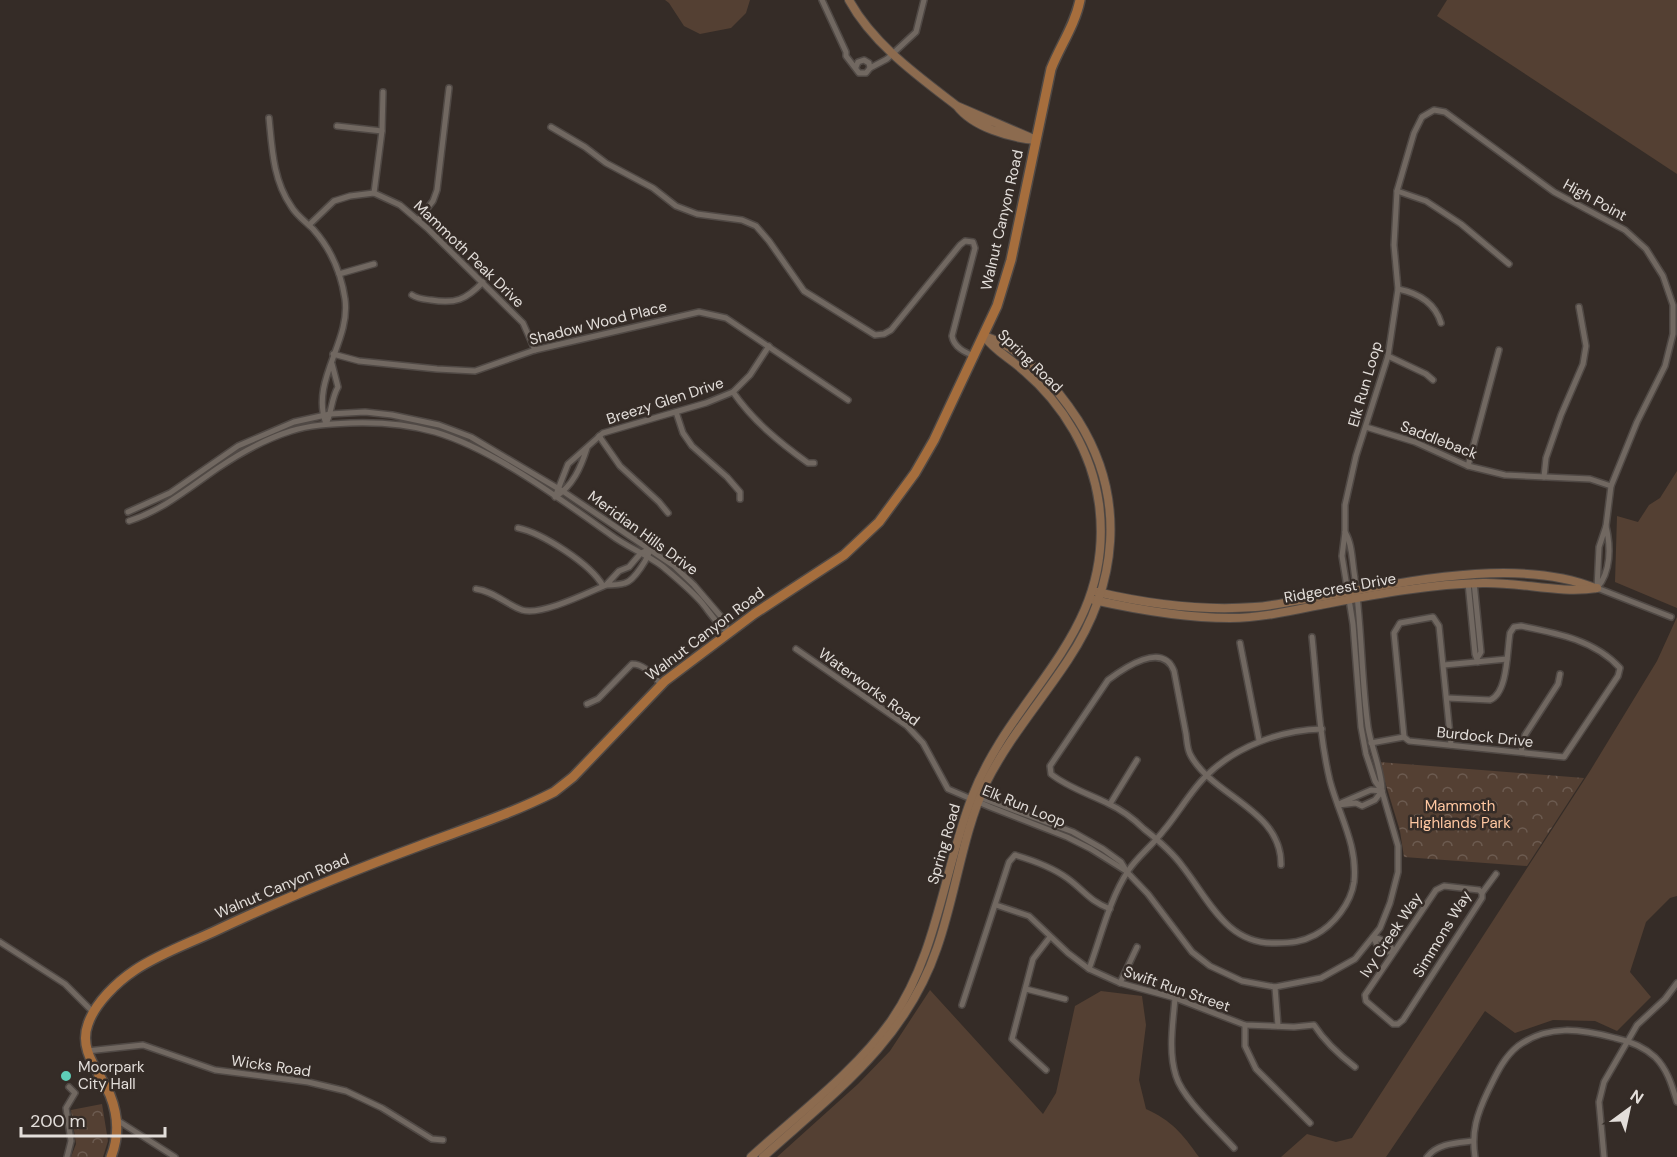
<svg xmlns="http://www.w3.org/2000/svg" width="1677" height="1157" font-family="'DM Sans',sans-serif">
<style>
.green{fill:#544033}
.forest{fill:url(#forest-crowns)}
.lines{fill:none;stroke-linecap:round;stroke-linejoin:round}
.street-casing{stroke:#504945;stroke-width:8}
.secondary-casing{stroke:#504945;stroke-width:10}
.primary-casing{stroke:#504945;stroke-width:12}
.street{stroke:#716861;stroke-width:5}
.secondary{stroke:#8c6b4f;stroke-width:8}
.primary{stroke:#a66e3d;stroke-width:9}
.poi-dot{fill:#5eceb7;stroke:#352c27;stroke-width:2}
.labels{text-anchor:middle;stroke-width:5;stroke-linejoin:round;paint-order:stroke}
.street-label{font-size:15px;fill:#e3deda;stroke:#352c27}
.park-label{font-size:15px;fill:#fec7a1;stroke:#352c27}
.poi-label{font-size:15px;fill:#e3deda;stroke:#352c27;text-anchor:start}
</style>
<defs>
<pattern id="forest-crowns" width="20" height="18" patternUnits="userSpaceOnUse" patternTransform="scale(1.5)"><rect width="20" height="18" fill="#544033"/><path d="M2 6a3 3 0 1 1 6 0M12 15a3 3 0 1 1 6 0" fill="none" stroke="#6c5b50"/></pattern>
</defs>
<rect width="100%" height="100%" fill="#352c27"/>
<g class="green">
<polygon points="665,0 750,0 746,13 731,28 700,34 684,26 669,3"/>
<polygon points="1447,0 1677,0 1677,174 1437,16"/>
<polygon points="1677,471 1677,608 1615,582 1617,516 1638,522 1649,505 1660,498"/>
<polygon points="1677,617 1677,896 1670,898 1646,922 1630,972 1651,997 1617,1031 1595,1021 1553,1020 1515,1033 1485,1011 1386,1157 1281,1157 1307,1134 1336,1142 1352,1138 1590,771 1657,661"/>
<path d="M930 990 1043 1114 1056 1093 1075 1006 1101 991 1142 996 1146 1025 1139 1080 1146 1109C1172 1121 1182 1133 1199 1157H777L858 1084 890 1051Z"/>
</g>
<g class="forest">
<polygon points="1379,762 1584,778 1527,866 1404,857 1400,831"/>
<polygon points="102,1104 108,1141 103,1157 71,1157 76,1144 71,1110"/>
</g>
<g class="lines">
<g class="street-casing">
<g id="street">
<polyline points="822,0 846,52 846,56 859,73 866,73 870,68 869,63 864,60 858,62 856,67"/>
<polyline points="870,68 887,59 916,32 924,0"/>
<path d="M269 118C272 148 273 180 291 206 296 215 306 222 313 229 331 249 341 272 345 299 351 342 310 380 326 424 332 412 331 399 338 387L332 364"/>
<polyline points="337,126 382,131"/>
<path d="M551 127 585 147 606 163 653 188 676 206 697 214 742 220 756 226 769 241 804 291 875 335 884 334 891 330 960 245 965 241 973 242 975 248 952 336C954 347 964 352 974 356"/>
<polyline points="1397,191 1426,201 1461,224 1509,264"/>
<polyline points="374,193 382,131 383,92"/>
<polyline points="418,220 433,201 437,190 449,88"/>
<polyline points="309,225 334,201 350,196 374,193 400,205 427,228 523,323 535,350"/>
<polyline points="339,274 374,264"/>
<path d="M1398 289C1418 293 1435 303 1441 323"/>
<path d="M412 295C418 299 423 299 431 300 455 304 466 300 483 282"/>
<polyline points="333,354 359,361 437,369 475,371 535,350 699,312 726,318 848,400"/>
<polyline points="1388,356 1426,374 1433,380"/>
<path d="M733 392C753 421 780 443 808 463H814"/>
<polyline points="676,412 683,433 692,446 727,477 740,492 740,499"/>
<polyline points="1366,427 1415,442 1468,466 1505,475 1590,479 1611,486"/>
<polyline points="599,436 620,466 659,502 668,513"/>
<path d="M587 448C581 467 573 486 555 497L568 464 603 433 706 403 733 392 750 375 769 346"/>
<polyline points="1468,466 1499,350"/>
<polyline points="1544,477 1546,458 1561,415 1583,364 1586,346 1579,307"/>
<path d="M128 512 170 493 238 446 294 422 330 414 365 412 392 415 439 425 471 437 564 492 674 566 694 585 724 620 729 633C717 625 711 614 702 603 691 590 675 577 662 566 646 554 627 547 611 535 562 500 493 449 435 432 407 424 379 422 350 423 330 424 310 425 291 431 266 439 240 453 218 468 189 488 163 510 129 521"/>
<path d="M1606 526C1611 547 1611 572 1597 588L1599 547Z"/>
<path d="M518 528C542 533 591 564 603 586"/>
<path d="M1345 532C1352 543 1352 559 1354 572 1362 623 1361 676 1368 727 1371 747 1382 771 1382 790"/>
<path d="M650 549C649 557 634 581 625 583 619 585 612 585 606 585L619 571 629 567 641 553Z"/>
<polyline points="1474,582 1481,652 1478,657"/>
<polyline points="1468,583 1475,654 1478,662"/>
<polyline points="1597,588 1671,617"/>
<path d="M476 589C493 591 506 604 522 610 541 616 587 593 606 585"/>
<polyline points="1240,643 1259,740"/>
<polyline points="796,649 907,726 923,743 948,789 990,807 1067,837 1091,849 1126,871"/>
<polyline points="1444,665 1507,659"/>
<path d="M587 704 598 699 632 664C645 664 653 676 661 684"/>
<path d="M1404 737 1409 741 1564 757 1618 676 1620 668C1595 640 1556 633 1521 626L1514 627 1510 633C1507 651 1508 693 1490 700L1447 698"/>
<polyline points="1404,737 1394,633 1400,623 1433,617 1439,626 1451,745"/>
<polyline points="1371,743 1404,737"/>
<polyline points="1521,752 1525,735 1558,684 1560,674"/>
<polyline points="979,797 1073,832 1103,849 1121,862 1127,872 1148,894 1192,952 1210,966 1242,981 1275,987 1321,978 1355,959 1380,928 1390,903 1398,872 1398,846 1382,791 1375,781 1366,754 1361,727 1353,624 1342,556 1345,532 1345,505 1356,456 1388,356 1398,289 1394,245 1397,191 1414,133 1422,117 1434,110 1445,112 1554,192 1625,230 1646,249 1663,276 1673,305 1673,334 1665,366 1637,422 1611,486 1606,526"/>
<polyline points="1341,803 1371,790 1382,791"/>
<polyline points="1110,804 1137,760"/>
<polyline points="1338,805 1356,803 1362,806 1375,800 1382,791"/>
<path d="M1281 865C1282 810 1214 797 1191 756 1187 750 1187 741 1186 734 1182 713 1178 692 1174 671 1163 641 1124 668 1108 680L1050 766 1051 774C1067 787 1089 794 1107 803 1120 809 1134 819 1144 829 1158 840 1173 853 1183 867 1209 900 1227 945 1276 943 1291 943 1302 942 1315 935 1334 925 1351 903 1354 882 1358 845 1339 815 1330 781 1319 735 1317 685 1312 637"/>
<polygon points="1444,886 1479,890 1482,893 1482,898 1403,1020 1398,1024 1393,1024 1366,1001 1365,995 1436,890"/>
<polyline points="1482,893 1496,874"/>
<path d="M996 905 1029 916 1068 953 1089 969 1120 983 1175 998 1245 1025 1294 1027 1314 1025C1325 1042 1338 1054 1355 1067"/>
<path d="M1373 937C1381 939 1390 943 1393 951L1387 952 1377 945Z"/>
<polyline points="0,942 65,984 94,1013"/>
<path d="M1089 969C1101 937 1109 900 1128 871 1138 856 1153 845 1164 830 1177 815 1192 789 1206 776 1236 746 1281 730 1322 729"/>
<polyline points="1120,983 1137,947"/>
<polyline points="1275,987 1278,1026"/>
<polyline points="1026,989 1065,999"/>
<path d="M1175 998C1173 1023 1168 1051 1176 1076 1183 1099 1218 1130 1234 1148"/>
<path d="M962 1005 1009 862 1015 855C1032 860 1052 867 1067 878 1085 891 1088 900 1110 909"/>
<polyline points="1245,1025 1245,1046 1256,1069 1310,1123"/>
<polyline points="87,1051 143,1045 215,1070 308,1082 346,1091 382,1108 432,1139 443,1140"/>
<polyline points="1046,1070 1012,1039 1033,959 1050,937"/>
<polyline points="117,1120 175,1157"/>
<polyline points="67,1157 71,1141 66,1108 75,1093 69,1087"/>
<path d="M1427 1157C1438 1143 1457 1143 1473 1141"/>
<path d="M1475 1157C1471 1132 1477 1114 1488 1091 1496 1075 1503 1058 1518 1046 1548 1024 1581 1029 1615 1038 1629 1041 1644 1047 1655 1057 1668 1070 1672 1086 1677 1102"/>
<polyline points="1604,1157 1599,1102 1604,1082 1637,1025 1665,999 1677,983"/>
</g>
</g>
<g class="secondary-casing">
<g id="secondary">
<path d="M849 0C873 44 918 76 957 106 973 127 1010 138 1036 140L957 106"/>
<path d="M1097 592C1148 604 1202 611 1255 607 1272 606 1291 601 1308 599 1393 585 1514 555 1595 588"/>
<path d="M1094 600C1139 610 1184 618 1230 618 1260 618 1291 611 1320 605 1373 595 1429 584 1483 583 1521 582 1560 594 1597 588"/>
<path d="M751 1157C798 1114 854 1073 891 1021 938 953 943 872 972 797 1013 690 1116 634 1099 504 1092 453 1064 405 1024 371 1010 358 996 352 984 336"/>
<path d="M763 1157C834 1093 905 1042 937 948 956 894 962 835 986 783 1008 739 1041 701 1068 660 1118 585 1127 498 1078 420 1056 386 1023 348 984 336"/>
</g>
</g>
<g class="primary-casing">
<path id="primary" d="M111 1157C119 1137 118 1115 110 1095 100 1072 78 1051 88 1024 95 1003 117 982 135 970 159 954 187 944 213 932 280 900 349 872 419 846 464 829 511 814 554 792L573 777 665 681 754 614 844 555 879 522 915 473 934 440 997 306 1011 260 1051 69C1060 46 1075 25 1080 0"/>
</g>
<use href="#street" class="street"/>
<use href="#secondary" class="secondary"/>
<use href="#primary" class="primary"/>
</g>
<circle class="poi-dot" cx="66" cy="1076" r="6"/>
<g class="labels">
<g class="street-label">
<text transform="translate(1595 200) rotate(29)" y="5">High Point</text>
<text transform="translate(1002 220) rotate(-77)" y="5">Walnut Canyon Road</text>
<text transform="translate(469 254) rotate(44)" y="5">Mammoth Peak Drive</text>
<text transform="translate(598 323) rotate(-14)" y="5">Shadow Wood Place</text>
<text transform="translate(1030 361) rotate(44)" y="5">Spring Road</text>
<text transform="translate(1365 384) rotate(-74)" y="5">Elk Run Loop</text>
<text transform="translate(665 401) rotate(-18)" y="5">Breezy Glen Drive</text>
<text transform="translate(1439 440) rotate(21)" y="5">Saddleback</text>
<text transform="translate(643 533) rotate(36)" y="5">Meridian Hills Drive</text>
<text transform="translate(1340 588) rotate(-10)" y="5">Ridgecrest Drive</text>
<text transform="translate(705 634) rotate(-37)" y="5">Walnut Canyon Road</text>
<text transform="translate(869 687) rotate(36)" y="5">Waterworks Road</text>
<text transform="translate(1485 737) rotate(6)" y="5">Burdock Drive</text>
<text transform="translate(1024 806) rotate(22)" y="5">Elk Run Loop</text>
<text transform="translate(944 844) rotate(-74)" y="5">Spring Road</text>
<text transform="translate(282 886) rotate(-23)" y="5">Walnut Canyon Road</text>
<text transform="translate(1442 934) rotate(-59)" y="5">Simmons Way</text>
<text transform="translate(1391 935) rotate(-56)" y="5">Ivy Creek Way</text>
<text transform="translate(1177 989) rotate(19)" y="5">Swift Run Street</text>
<text transform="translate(271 1066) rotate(8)" y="5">Wicks Road</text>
</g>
<g class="park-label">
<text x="1460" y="811">Mammoth<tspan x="1460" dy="17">Highlands Park</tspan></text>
</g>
<g class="poi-label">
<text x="78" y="1072">Moorpark<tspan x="78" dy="17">City Hall</tspan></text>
</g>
</g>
<g transform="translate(1629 1109) rotate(33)" stroke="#352c27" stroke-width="4.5" paint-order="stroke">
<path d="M0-4.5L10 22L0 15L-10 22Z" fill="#e3deda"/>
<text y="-9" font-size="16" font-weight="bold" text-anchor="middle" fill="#e3deda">N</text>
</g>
<path d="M21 1127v9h144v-9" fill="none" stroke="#e3deda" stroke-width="3"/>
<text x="30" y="1127" font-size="18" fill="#e3deda" stroke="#352c27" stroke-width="4.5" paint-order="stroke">200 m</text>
</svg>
